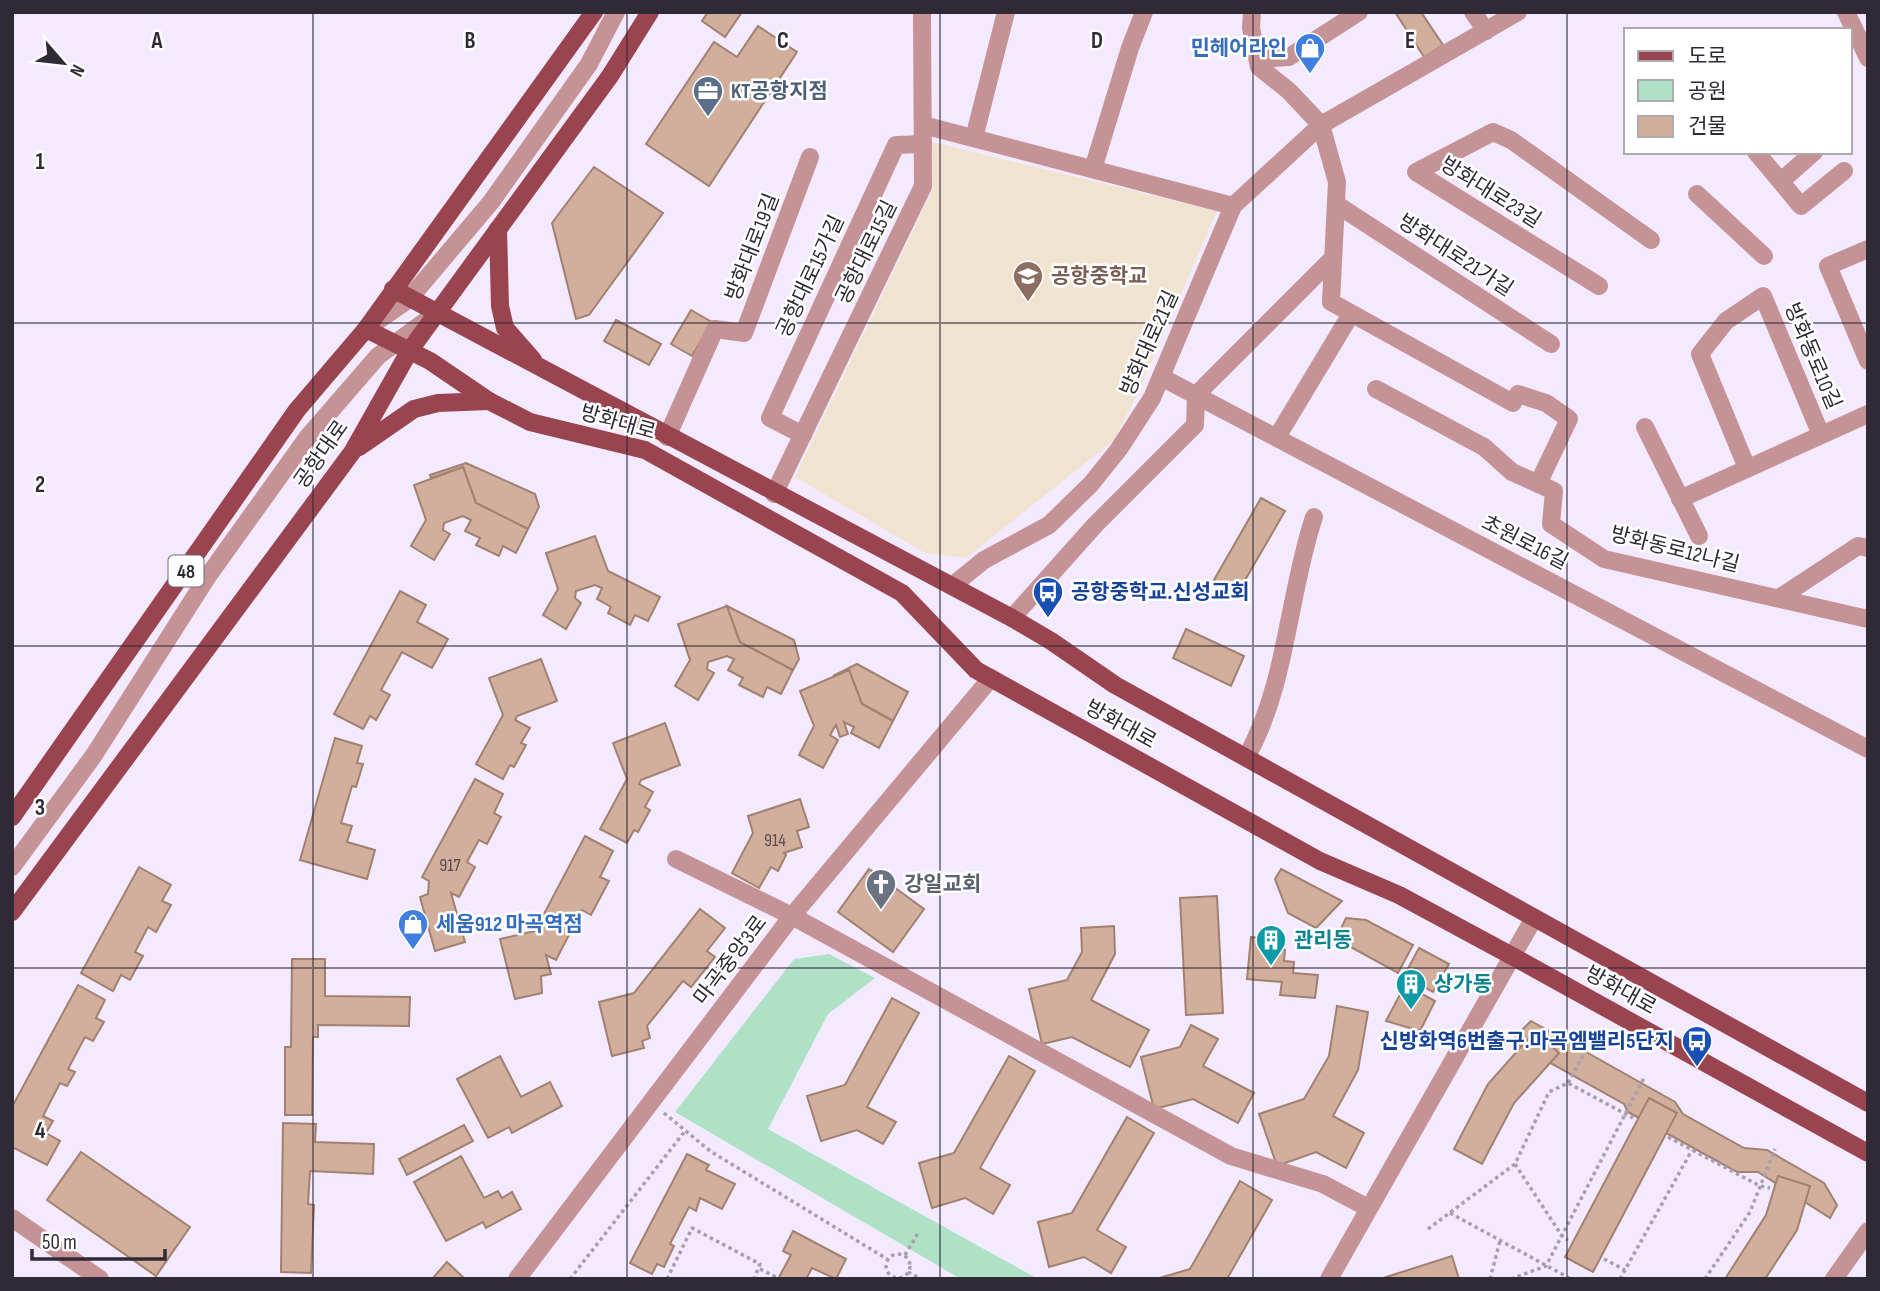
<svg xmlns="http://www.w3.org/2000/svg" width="1880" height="1291" font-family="'Sofia Sans Condensed','Noto Sans KR',sans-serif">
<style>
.education{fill:#f0e3d0}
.green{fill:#aee1c5}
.building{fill:#d2af9d;stroke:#a2806f;stroke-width:2}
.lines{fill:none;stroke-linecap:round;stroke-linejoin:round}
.path{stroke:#a79eb0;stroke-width:3.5;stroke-dasharray:3.5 3.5;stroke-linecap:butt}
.minor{stroke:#c59396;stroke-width:18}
.major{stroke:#99444e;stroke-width:18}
.grid{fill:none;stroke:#302a37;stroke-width:2;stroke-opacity:0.55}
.labels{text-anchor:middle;stroke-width:5;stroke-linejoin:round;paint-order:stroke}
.number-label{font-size:18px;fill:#584b50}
.shield{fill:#fff;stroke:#6e6a73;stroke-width:2}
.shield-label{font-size:19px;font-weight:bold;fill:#302a37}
.shop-label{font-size:21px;font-weight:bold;fill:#366cbe;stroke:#fff;text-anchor:end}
.service-label{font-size:21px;font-weight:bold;fill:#4e5e75;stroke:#fff;text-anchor:start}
.street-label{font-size:21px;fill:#302a37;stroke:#fff}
.education-label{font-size:21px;font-weight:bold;fill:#785e54;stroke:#fff;text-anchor:start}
.transit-label{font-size:21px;font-weight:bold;fill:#164399;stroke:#fff;text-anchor:start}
.worship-label{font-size:21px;font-weight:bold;fill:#5b616d;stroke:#fff;text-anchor:start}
.culture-label{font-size:21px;font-weight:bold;fill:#0d838f;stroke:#fff;text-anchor:start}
.grid-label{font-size:23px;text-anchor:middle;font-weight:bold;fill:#302a37;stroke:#fff;stroke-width:5;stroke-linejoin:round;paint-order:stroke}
</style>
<rect width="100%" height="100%" fill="#f4eaff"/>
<polygon class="education" points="928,141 1217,211 1137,395 1113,441 966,558 925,553 795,477 931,193"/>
<polygon class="green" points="829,954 875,978 828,1014 768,1129 1038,1279 961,1279 675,1112 794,959"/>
<g class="building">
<polygon points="708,12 742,12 725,37 702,21"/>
<polygon points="1395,12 1421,12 1443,45 1424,57"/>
<polygon points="758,26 797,52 709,186 646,144 714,42 737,57"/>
<polygon points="594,167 663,213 589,315 576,319 552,223"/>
<polygon points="691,310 712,322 692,356 671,344"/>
<polygon points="616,320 661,344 649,365 604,341"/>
<polygon points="466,463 535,494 539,507 528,529 476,503 463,467 431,478 430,475"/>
<polygon points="463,467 476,503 528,529 516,553 503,546 499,556 476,545 480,538 465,531 471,520 463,516 444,523 443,530 450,534 434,560 411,546 426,520 414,485"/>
<polygon points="1261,498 1285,511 1237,594 1214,580"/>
<polygon points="595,536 608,571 660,597 648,621 635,615 630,625 608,613 611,607 597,599 602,588 595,585 576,591 575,598 581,603 566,629 543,615 558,589 546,553"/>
<polygon points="400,591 426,605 417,622 448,639 432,668 402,652 381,690 390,695 376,720 370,716 363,729 334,714"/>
<polygon points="727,606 740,642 793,670 781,694 767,687 763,697 739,685 743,678 728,670 734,659 727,656 708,662 707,669 714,673 698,700 675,686 690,660 678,624"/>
<polygon points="727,606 794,640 799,659 793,670 740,642"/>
<polygon points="1186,629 1244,656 1231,686 1173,658"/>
<polygon points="541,659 557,701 517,716 515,720 530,728 521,743 526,745 514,767 510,765 503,779 476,764 503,715 489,678"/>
<polygon points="857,664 908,692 893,721 862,704 849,670 833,676"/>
<polygon points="849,670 862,704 893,721 879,748 851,733 854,727 844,722 848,734 840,737 836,725 830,735 838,740 823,768 799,755 814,726 800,691"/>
<polygon points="665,723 680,765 641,780 639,784 653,792 645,807 650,810 638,832 634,830 627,843 600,829 627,779 613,743"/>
<polygon points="335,738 362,746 357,763 363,764 356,787 352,786 341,823 352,826 347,842 375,850 367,879 300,860"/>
<polygon points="475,779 503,794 494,813 501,817 487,844 479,840 467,862 475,867 459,897 451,893 465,942 435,951 420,897 428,894 429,881 422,877"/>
<polygon points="800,799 809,827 797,831 802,847 784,853 786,855 778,871 771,867 759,888 732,873 753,833 748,816"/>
<polygon points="585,836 613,851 600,877 609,881 591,915 582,910 556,960 546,955 551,974 541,976 542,993 515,999 500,939 535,931"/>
<polygon points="139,867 171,885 162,901 171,905 156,932 148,927 135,952 143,956 130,980 121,975 113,991 81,973"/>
<polygon points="869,869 924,909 893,952 838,912"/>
<polygon points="1281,869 1342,901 1316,928 1288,913 1275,879"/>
<polygon points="1217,896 1223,1013 1186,1015 1180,898"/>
<polygon points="700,909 725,928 707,951 715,957 691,987 683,981 647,1026 650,1038 642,1041 644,1048 612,1056 599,1002 634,993"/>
<polygon points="1346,918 1366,920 1413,945 1398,973 1336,939"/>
<polygon points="1114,926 1115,954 1091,1000 1149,1030 1130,1067 1072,1037 1042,1044 1029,989 1067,980 1082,952 1081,928"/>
<polygon points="1251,937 1279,940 1278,950 1285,950 1284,961 1294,962 1293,973 1318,975 1315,998 1280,995 1282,982 1247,979"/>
<polygon points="1419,948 1449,964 1433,992 1404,976"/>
<polygon points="292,959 325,959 325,996 410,997 409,1026 318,1025 318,1037 313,1037 312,1115 285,1115 285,1047 291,1047"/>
<polygon points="78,985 105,1000 96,1018 104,1022 93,1041 85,1037 68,1069 75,1072 67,1086 60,1083 43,1116 53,1121 46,1133 60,1141 47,1165 12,1147 12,1107"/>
<polygon points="1405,985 1435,1001 1420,1031 1386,1021"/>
<polygon points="892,998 919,1013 867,1107 896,1122 883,1144 857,1130 821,1141 807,1096 845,1085"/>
<polygon points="1337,1006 1368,1012 1358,1070 1333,1116 1364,1133 1346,1168 1316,1152 1277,1166 1259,1114 1304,1099 1329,1056"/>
<polygon points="1531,1021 1675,1102 1683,1114 1744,1148 1767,1150 1824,1183 1837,1205 1830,1218 1758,1172 1737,1172 1628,1112 1624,1104 1511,1041"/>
<polygon points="1191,1025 1218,1039 1203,1066 1254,1093 1238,1123 1193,1099 1154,1109 1141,1057 1180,1047"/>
<polygon points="1535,1031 1559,1053 1514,1103 1482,1164 1454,1149 1488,1084"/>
<polygon points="500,1056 521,1097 550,1082 562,1106 512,1133 509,1127 488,1138 457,1079"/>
<polygon points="1009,1056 1035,1071 980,1168 1010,1185 993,1214 965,1198 932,1208 919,1163 954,1153"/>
<polygon points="1649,1098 1677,1113 1593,1272 1565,1257"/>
<polygon points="1127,1117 1154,1133 1097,1230 1126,1247 1111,1273 1084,1257 1049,1267 1038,1222 1072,1213"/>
<polygon points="283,1123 316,1124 315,1142 374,1144 373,1174 310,1171 308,1204 314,1205 311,1273 281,1272"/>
<polygon points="464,1125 473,1141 407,1175 399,1159"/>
<polygon points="81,1152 190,1227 156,1276 47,1200"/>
<polygon points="687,1154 709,1165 706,1170 735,1184 722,1209 700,1198 696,1211 689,1207 670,1244 674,1246 664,1267 657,1264 652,1274 630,1263"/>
<polygon points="461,1156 484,1198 498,1191 502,1198 512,1192 521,1209 486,1228 483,1222 446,1241 414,1182"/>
<polygon points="1778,1176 1810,1186 1797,1230 1765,1279 1725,1279 1766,1215"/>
<polygon points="1240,1181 1272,1200 1227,1279 1156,1279 1190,1269"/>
<polygon points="793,1231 846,1259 836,1279 812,1268 806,1279 778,1279 791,1255 783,1251"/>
<polygon points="1452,1256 1459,1279 1380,1279"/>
<polygon points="447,1262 465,1279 432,1279"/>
</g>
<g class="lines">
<g class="path">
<polyline points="1568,1083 1588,1046"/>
<polyline points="664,1113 710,1151 887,1259"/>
<polyline points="1668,1137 1760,1186 1770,1188"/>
<polyline points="1515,1164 1562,1236 1568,1240"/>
<polyline points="1450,1213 1571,1279"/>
<polyline points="1428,1229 1515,1164 1549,1092 1568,1083 1633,1118"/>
<circle cx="898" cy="1266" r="12"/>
<polyline points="905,1255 918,1233"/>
<polyline points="1604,1259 1625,1270"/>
<polyline points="760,1269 780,1279"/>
<polyline points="908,1272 921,1279"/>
<polyline points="570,1279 685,1131"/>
<polyline points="667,1279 692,1228 760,1264 754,1279"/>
<polyline points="1490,1279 1500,1241"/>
<polyline points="1511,1279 1546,1266 1645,1076"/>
<polyline points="1620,1279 1692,1150"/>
<polyline points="1705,1279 1750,1212 1775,1149"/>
</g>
<g class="minor">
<polyline points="1252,12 1251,28 1259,67 1289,91 1321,125 1337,182 1331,302 1513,403"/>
<polyline points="1473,12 1486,31"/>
<polyline points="1846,12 1868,58"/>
<polyline points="1258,59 1289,57 1359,12"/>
<polyline points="923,125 1233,206"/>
<polyline points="974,138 1006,12"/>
<polyline points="1756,152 1801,206 1844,171"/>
<polyline points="1093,169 1130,48 1144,12"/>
<polyline points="1781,181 1814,152"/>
<polyline points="1697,194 1764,256"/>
<polyline points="1336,204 1551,344"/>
<polyline points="1868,249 1828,266 1868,361"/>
<polyline points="1599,286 1416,172 1493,132 1511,140 1651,240"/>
<polyline points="370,326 409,299 491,202 589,64 616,12"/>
<polyline points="1161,377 1868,749"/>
<polyline points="1376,389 1484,447 1512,472 1554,491 1551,524 1604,559 1868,619"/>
<polyline points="1518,394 1546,403 1569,419 1538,484"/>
<polyline points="1645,427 1699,536"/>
<polyline points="803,435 770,418 896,145 923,144"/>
<polyline points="667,437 715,329 744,333 810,157"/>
<polyline points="1277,437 1351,314"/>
<polyline points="1747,468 1700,354 1726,321 1763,296 1821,435"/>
<polyline points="774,494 923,186 922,12"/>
<polyline points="1680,499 1868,414"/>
<polyline points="952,586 984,560 1049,525 1091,484 1119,449 1152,398 1233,206 1321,125 1518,12"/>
<polyline points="1779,598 1858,546 1868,548"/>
<polyline points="1012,618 1095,525 1195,425 1196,395 1333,258"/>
<path d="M1247 756C1287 684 1288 595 1314 517"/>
<polyline points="676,859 792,916 1231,1156 1323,1184 1368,1208"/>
<polyline points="12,867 94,755 208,576 307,438 378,356 435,314"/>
<polyline points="12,1218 100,1279"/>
<polyline points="517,1279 792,916 991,678"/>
<polyline points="1329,1279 1534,918"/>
<polyline points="1834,1279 1868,1231"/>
</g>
<g class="major">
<polyline points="498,229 500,306 505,328 533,360"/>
<polyline points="393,289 1012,618 1051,641 1115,685 1868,1103"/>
<polyline points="366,329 430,361 489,401 530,422 645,450 902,593 976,670 1320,861 1399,895 1512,956 1868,1153"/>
<polyline points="359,447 414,409 438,403 489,401"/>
<polyline points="12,817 297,410 366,329 594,12"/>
<polyline points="12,912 353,451 410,350 610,76 650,12"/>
</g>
</g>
<path class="grid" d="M313 12V1279M627 12V1279M940 12V1279M1253 12V1279M1567 12V1279M12 323H1868M12 646H1868M12 968H1868"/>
<defs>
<g id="shop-pin" transform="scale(1.575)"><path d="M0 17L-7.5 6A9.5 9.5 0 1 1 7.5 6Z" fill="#3f7fe0" stroke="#fff"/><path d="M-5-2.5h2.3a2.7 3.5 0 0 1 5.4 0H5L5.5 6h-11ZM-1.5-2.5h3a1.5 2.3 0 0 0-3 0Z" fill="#fff"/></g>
<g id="office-pin" transform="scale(1.575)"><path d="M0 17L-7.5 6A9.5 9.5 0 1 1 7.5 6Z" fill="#5c6f8a" stroke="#fff"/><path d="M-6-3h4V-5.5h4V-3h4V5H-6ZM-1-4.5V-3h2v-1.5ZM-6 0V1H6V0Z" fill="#fff"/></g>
<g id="school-pin" transform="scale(1.575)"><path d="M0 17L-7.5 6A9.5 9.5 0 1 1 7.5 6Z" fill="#8d6e63" stroke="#fff"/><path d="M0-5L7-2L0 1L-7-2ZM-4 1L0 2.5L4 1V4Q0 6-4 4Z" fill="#fff"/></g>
<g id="bus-pin" transform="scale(1.575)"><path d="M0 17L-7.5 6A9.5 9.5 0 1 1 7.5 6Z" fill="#1a4fb4" stroke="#fff"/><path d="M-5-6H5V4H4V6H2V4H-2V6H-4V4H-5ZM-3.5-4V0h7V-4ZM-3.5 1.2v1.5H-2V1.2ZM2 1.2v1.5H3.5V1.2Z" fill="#fff"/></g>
<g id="church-pin" transform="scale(1.575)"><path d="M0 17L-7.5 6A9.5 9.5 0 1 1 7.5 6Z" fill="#6b7280" stroke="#fff"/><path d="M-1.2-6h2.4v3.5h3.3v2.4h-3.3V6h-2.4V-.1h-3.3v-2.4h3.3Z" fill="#fff"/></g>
<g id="building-pin" transform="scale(1.575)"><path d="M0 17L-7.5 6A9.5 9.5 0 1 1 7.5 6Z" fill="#0f9aa8" stroke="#fff"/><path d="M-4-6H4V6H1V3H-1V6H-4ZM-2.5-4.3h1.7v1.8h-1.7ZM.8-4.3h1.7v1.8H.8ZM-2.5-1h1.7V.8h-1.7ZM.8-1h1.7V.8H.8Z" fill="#fff"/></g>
</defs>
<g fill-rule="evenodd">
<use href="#shop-pin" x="1310" y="48"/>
<use href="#office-pin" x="708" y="91"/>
<use href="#school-pin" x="1028" y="276"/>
<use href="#bus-pin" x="1048" y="592"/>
<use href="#church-pin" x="881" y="884"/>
<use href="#shop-pin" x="413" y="924"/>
<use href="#building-pin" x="1271" y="940"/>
<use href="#building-pin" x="1411" y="984"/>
<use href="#bus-pin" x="1697" y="1041"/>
</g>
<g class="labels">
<g class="number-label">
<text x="775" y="846">914</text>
<text x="450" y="871">917</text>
</g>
<rect class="shield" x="168.5" y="555.5" width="35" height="31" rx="5"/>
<g class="shield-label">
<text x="186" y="578">48</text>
</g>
<g class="shop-label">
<text x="1287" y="55">민헤어라인</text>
<text x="436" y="931" text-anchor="start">세움912 마곡역점</text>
</g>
<g class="service-label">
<text x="731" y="98">KT공항지점</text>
</g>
<g class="street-label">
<text transform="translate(1491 192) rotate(32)" y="7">방화대로23길</text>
<text transform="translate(752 247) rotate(-69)" y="7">방화대로19길</text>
<text transform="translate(866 252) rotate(-64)" y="7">공항대로15길</text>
<text transform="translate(1456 255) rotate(33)" y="7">방화대로21가길</text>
<text transform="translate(810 276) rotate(-65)" y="7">공항대로15가길</text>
<text transform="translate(1149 343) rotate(-66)" y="7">방화대로21길</text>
<text transform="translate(1813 356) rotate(67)" y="7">방화동로10길</text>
<text transform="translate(618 422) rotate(16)" y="7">방화대로</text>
<text transform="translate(321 454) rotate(-55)" y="7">공항대로</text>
<text transform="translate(1525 542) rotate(27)" y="7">초원로16길</text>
<text transform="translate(1675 549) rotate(14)" y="7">방화동로12나길</text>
<text transform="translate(1121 724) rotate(29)" y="7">방화대로</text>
<text transform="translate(730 960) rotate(-53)" y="7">마곡중앙3로</text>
<text transform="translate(1621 990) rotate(29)" y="7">방화대로</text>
</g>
<g class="education-label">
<text x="1051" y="283">공항중학교</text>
</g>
<g class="transit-label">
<text x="1071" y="599">공항중학교.신성교회</text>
<text x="1674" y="1048" text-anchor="end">신방화역6번출구.마곡엠밸리5단지</text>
</g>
<g class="worship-label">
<text x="904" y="891">강일교회</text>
</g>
<g class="culture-label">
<text x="1294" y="947">관리동</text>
<text x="1434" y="991">상가동</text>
</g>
</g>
<g class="grid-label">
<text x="157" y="48">A</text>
<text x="470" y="48">B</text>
<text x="783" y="48">C</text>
<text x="1097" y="48">D</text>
<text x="1410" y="48">E</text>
<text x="40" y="169">1</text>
<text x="40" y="492">2</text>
<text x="40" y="815">3</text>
<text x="40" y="1138">4</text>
</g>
<rect width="1880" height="1291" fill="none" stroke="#302a37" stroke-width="28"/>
<rect x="1624" y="28" width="228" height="126" fill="#ffffff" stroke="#acaaaf" stroke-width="2"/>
<rect x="1638" y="51" width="35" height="10" fill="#99444e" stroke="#acaaaf" stroke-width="2"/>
<text x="1688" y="63" font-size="21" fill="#302a37">도로</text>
<rect x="1638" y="80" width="35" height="21" fill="#aee1c5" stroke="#acaaaf" stroke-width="2"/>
<text x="1688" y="98" font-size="21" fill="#302a37">공원</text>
<rect x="1638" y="116" width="35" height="21" fill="#d2af9d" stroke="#acaaaf" stroke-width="2"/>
<text x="1688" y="133" font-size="21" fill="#302a37">건물</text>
<g transform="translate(63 63) rotate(118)" stroke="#ffffff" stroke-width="5" paint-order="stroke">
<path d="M0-5L12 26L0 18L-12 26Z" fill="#302a37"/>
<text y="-10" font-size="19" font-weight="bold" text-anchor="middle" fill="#302a37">N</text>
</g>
<path d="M32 1249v10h133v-10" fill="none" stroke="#302a37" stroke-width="3.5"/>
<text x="42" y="1249" font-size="21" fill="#302a37" stroke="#ffffff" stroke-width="5" paint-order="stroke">50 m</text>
</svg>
